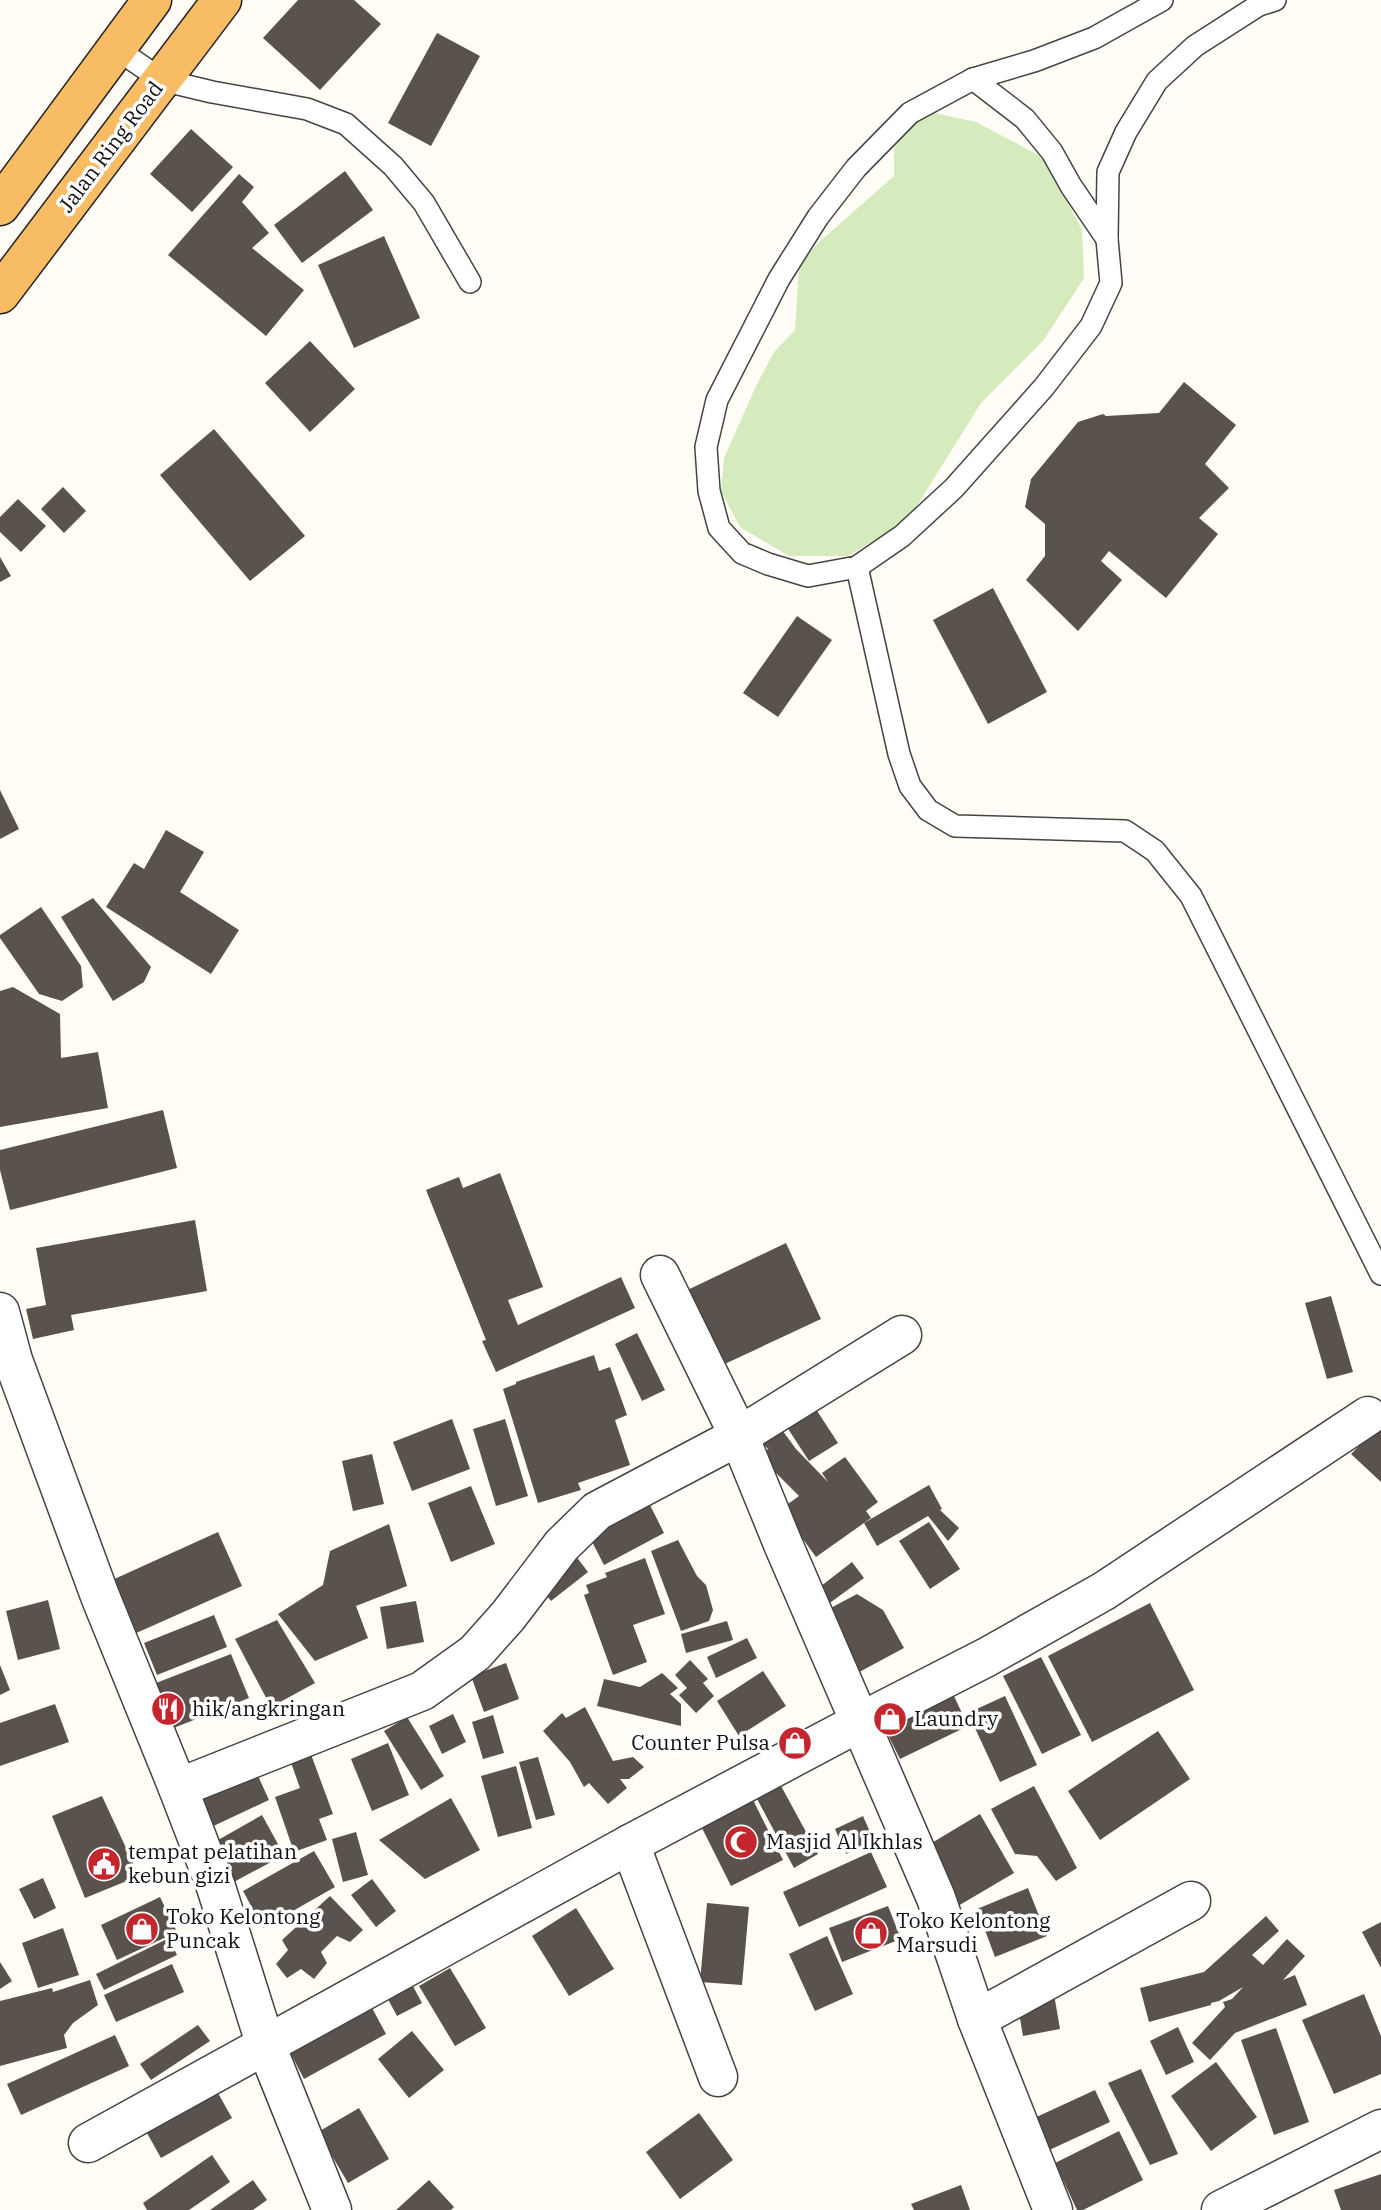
<svg xmlns="http://www.w3.org/2000/svg" width="1381" height="2210" font-family="'IBM Plex Serif',serif">
<style>
.park{fill:#d5ebbd}
.building{fill:#5a524d}
.lines{fill:none;stroke-linecap:round;stroke-linejoin:round}
.service-casing{stroke:#444;stroke-width:24}
.minor-casing{stroke:#444;stroke-width:41}
.tertiary-casing{stroke:#444;stroke-width:41}
.trunk-casing{stroke:#222;stroke-width:41}
.service{stroke:#fff;stroke-width:21}
.minor{stroke:#fff;stroke-width:38}
.tertiary{stroke:#fff;stroke-width:38}
.trunk{stroke:#f7bc64;stroke-width:38}
.labels{text-anchor:middle;stroke-width:7;stroke-linejoin:round;paint-order:stroke}
.street-label{font-size:21px;fill:#111;stroke:#fff}
.poi-label{font-size:21px;fill:#111;stroke:#fff;text-anchor:start}
</style>
<rect width="100%" height="100%" fill="#fffdf5"/>
<polygon class="park" points="921,110 976,122 1044,158 1082,230 1084,278 1043,341 981,403 908,520 848,556 789,556 740,527 721,491 724,458 757,384 774,352 795,330 799,266 817,244 894,176 894,148"/>
<g class="building">
<polygon points="298,0 354,0 381,24 320,90 263,38"/>
<polygon points="437,33 480,56 431,146 388,123"/>
<polygon points="191,129 233,167 192,212 150,174"/>
<polygon points="345,171 373,210 302,263 274,225"/>
<polygon points="239,174 254,187 242,202 269,233 252,248 304,290 266,336 168,255"/>
<polygon points="384,236 420,318 354,348 318,265"/>
<polygon points="310,341 355,389 310,432 265,383"/>
<polygon points="1184,382 1236,425 1205,464 1229,488 1199,518 1218,534 1166,598 1109,551 1101,561 1122,580 1078,631 1026,580 1045,556 1045,524 1025,507 1031,479 1078,422 1103,414 1106,416 1159,413"/>
<polygon points="214,429 305,536 250,581 160,475"/>
<polygon points="63,487 86,511 64,533 41,509"/>
<polygon points="18,499 46,526 21,552 0,532 0,517"/>
<polygon points="0,557 11,576 0,582"/>
<polygon points="993,588 1047,692 988,724 933,620"/>
<polygon points="797,616 832,640 778,717 743,693"/>
<polygon points="0,790 19,829 0,839"/>
<polygon points="166,830 204,852 180,892 239,930 211,974 106,907 134,863 144,869"/>
<polygon points="93,898 151,967 144,982 113,1001 61,917"/>
<polygon points="41,907 81,966 83,987 62,1001 39,994 0,938 0,935"/>
<polygon points="13,987 60,1014 61,1058 98,1052 108,1108 0,1127 0,991"/>
<polygon points="163,1110 177,1168 10,1210 0,1170 0,1150"/>
<polygon points="500,1173 543,1287 508,1300 518,1325 621,1277 635,1308 496,1372 482,1341 486,1340 426,1190 459,1177 463,1188"/>
<polygon points="195,1220 207,1291 71,1315 74,1330 33,1339 26,1309 46,1305 36,1248"/>
<polygon points="786,1243 821,1319 714,1369 679,1294"/>
<polygon points="1331,1296 1353,1372 1327,1379 1305,1303"/>
<polygon points="637,1333 665,1390 642,1401 615,1344"/>
<polygon points="594,1355 599,1371 610,1367 627,1415 615,1420 630,1465 578,1483 581,1490 538,1503 503,1389 516,1384 516,1382"/>
<polygon points="808,1397 838,1443 809,1461 779,1415"/>
<polygon points="452,1419 470,1469 412,1491 393,1442"/>
<polygon points="505,1419 528,1496 496,1506 473,1429"/>
<polygon points="774,1419 796,1449 828,1482 822,1473 845,1457 878,1502 866,1511 871,1518 816,1557 781,1509 799,1496 760,1457 768,1449 754,1434"/>
<polygon points="1381,1424 1381,1482 1351,1454"/>
<polygon points="372,1454 384,1504 353,1511 342,1461"/>
<polygon points="929,1485 942,1509 940,1510 959,1528 948,1541 928,1516 877,1546 864,1523"/>
<polygon points="471,1486 495,1544 451,1562 428,1503"/>
<polygon points="645,1495 664,1533 604,1565 585,1528"/>
<polygon points="929,1522 960,1569 930,1589 899,1541"/>
<polygon points="389,1524 407,1586 356,1606 368,1638 315,1661 278,1614 323,1585 330,1551"/>
<polygon points="218,1532 242,1586 134,1634 110,1581"/>
<polygon points="678,1540 697,1576 706,1585 713,1610 709,1621 681,1631 651,1551"/>
<polygon points="575,1555 588,1572 551,1601 538,1584"/>
<polygon points="645,1558 665,1614 633,1625 647,1662 613,1675 584,1595 589,1593 586,1585 607,1577 605,1573"/>
<polygon points="852,1562 864,1578 827,1605 816,1590"/>
<polygon points="857,1594 883,1610 904,1648 850,1677 825,1611"/>
<polygon points="48,1600 60,1649 18,1660 6,1611"/>
<polygon points="416,1601 424,1642 387,1649 380,1607"/>
<polygon points="1150,1603 1194,1690 1092,1742 1048,1656"/>
<polygon points="214,1615 227,1647 157,1675 144,1643"/>
<polygon points="277,1620 315,1683 271,1707 235,1639"/>
<polygon points="727,1621 733,1640 686,1653 681,1634"/>
<polygon points="747,1638 757,1658 716,1678 707,1657"/>
<polygon points="231,1654 249,1698 161,1733 143,1688"/>
<polygon points="1041,1657 1081,1735 1042,1754 1003,1676"/>
<polygon points="690,1660 708,1679 703,1683 714,1696 696,1713 679,1695 687,1688 675,1675"/>
<polygon points="506,1663 519,1699 484,1712 471,1676"/>
<polygon points="0,1665 10,1690 0,1695"/>
<polygon points="763,1671 786,1706 739,1736 717,1701"/>
<polygon points="662,1673 678,1688 670,1694 681,1704 681,1726 597,1706 604,1679 640,1687"/>
<polygon points="953,1694 968,1726 900,1759 884,1727"/>
<polygon points="1005,1696 1037,1765 1000,1782 968,1713"/>
<polygon points="55,1704 69,1742 0,1766 0,1723"/>
<polygon points="585,1707 613,1761 633,1757 644,1767 629,1779 620,1779 627,1788 608,1804 589,1783 584,1787 570,1762 543,1731 562,1713 566,1718"/>
<polygon points="453,1714 466,1742 442,1754 429,1726"/>
<polygon points="493,1715 504,1753 483,1759 472,1722"/>
<polygon points="407,1717 444,1776 421,1790 384,1731"/>
<polygon points="1158,1731 1190,1779 1100,1840 1068,1791"/>
<polygon points="388,1743 409,1795 372,1811 351,1759"/>
<polygon points="309,1749 333,1814 319,1819 327,1840 294,1852 275,1797 300,1788 289,1757"/>
<polygon points="538,1757 555,1815 536,1820 519,1762"/>
<polygon points="253,1765 269,1800 205,1830 189,1796"/>
<polygon points="516,1766 532,1828 498,1837 481,1776"/>
<polygon points="780,1784 818,1854 794,1868 756,1797"/>
<polygon points="1034,1786 1077,1868 1056,1881 1037,1856 1015,1854 991,1809"/>
<polygon points="102,1796 139,1876 85,1898 52,1816"/>
<polygon points="451,1798 480,1850 425,1879 379,1840"/>
<polygon points="753,1800 783,1860 731,1886 701,1826"/>
<polygon points="980,1814 1014,1873 958,1906 925,1847"/>
<polygon points="262,1815 284,1855 232,1883 211,1844"/>
<polygon points="863,1816 874,1841 846,1854 835,1829"/>
<polygon points="356,1832 368,1875 343,1882 332,1839"/>
<polygon points="314,1851 335,1887 263,1928 243,1891"/>
<polygon points="871,1852 887,1887 799,1927 783,1892"/>
<polygon points="43,1878 56,1908 34,1919 19,1889"/>
<polygon points="372,1879 396,1911 376,1927 351,1895"/>
<polygon points="1028,1888 1047,1936 995,1957 977,1909"/>
<polygon points="330,1896 363,1930 350,1942 337,1936 321,1952 327,1963 314,1979 301,1969 287,1978 276,1964 288,1950 282,1940"/>
<polygon points="160,1897 177,1932 117,1960 101,1925"/>
<polygon points="707,1903 749,1907 742,1985 700,1982"/>
<polygon points="888,1906 901,1939 842,1962 829,1928"/>
<polygon points="576,1908 614,1969 569,1996 532,1936"/>
<polygon points="1266,1916 1279,1931 1252,1955 1263,1965 1287,1939 1305,1956 1283,1980 1295,1975 1307,2005 1235,2033 1210,2060 1192,2043 1225,2007 1223,2002 1232,1999 1243,1987 1219,2001 1211,2003 1211,2005 1149,2022 1140,1988 1204,1972"/>
<polygon points="1381,1922 1381,1968 1362,1932"/>
<polygon points="63,1928 79,1975 38,1988 22,1943"/>
<polygon points="827,1936 853,1994 815,2011 789,1954"/>
<polygon points="169,1938 177,1955 104,1990 96,1974"/>
<polygon points="0,1962 12,1981 0,1989"/>
<polygon points="172,1964 184,1992 116,2022 104,1995"/>
<polygon points="450,1968 486,2028 455,2046 419,1986"/>
<polygon points="407,1975 422,2003 397,2016 382,1988"/>
<polygon points="90,1980 98,2005 73,2023 64,2035 67,2048 0,2066 0,2001 52,1988 53,1992"/>
<polygon points="363,1991 386,2034 304,2079 281,2035"/>
<polygon points="1054,1994 1060,2029 1023,2036 1017,2001"/>
<polygon points="1364,1994 1381,2036 1381,2074 1334,2094 1302,2020"/>
<polygon points="198,2025 210,2041 151,2080 140,2064"/>
<polygon points="1178,2027 1194,2062 1166,2075 1150,2041"/>
<polygon points="1276,2028 1309,2122 1274,2135 1241,2040"/>
<polygon points="412,2031 444,2070 409,2098 378,2059"/>
<polygon points="115,2035 129,2066 21,2115 7,2084"/>
<polygon points="1216,2062 1257,2117 1211,2151 1171,2096"/>
<polygon points="1141,2069 1178,2154 1150,2165 1108,2083"/>
<polygon points="214,2086 232,2118 161,2158 143,2126"/>
<polygon points="1095,2090 1110,2122 1045,2152 1030,2120"/>
<polygon points="359,2108 389,2159 348,2183 318,2132"/>
<polygon points="699,2113 733,2160 680,2199 646,2152"/>
<polygon points="1119,2131 1143,2180 1083,2210 1077,2210 1055,2163"/>
<polygon points="212,2155 230,2182 189,2210 147,2210 143,2203"/>
<polygon points="1381,2174 1381,2210 1341,2210 1334,2190"/>
<polygon points="253,2180 267,2200 253,2210 210,2210"/>
<polygon points="429,2180 454,2207 451,2210 396,2210"/>
<polygon points="961,2185 970,2210 914,2210 911,2204"/>
</g>
<g class="lines">
<g class="service-casing">
<g id="service">
<polyline points="1162,0 1094,38 1034,61 973,79 910,113 856,168 818,217 779,279 717,400 706,447 709,491 719,528 742,553 768,564 808,576 857,567 902,536 954,488 1044,387 1091,326 1111,283 1107,239 1108,172 1126,132 1157,81 1195,46 1259,5 1275,0"/>
<polyline points="115,48 162,80 212,92 307,109 346,124 393,166 424,203 470,282"/>
<polyline points="973,79 1025,119 1052,152 1071,186 1107,239"/>
<polyline points="857,567 899,754 910,786 928,810 955,826 1125,831 1155,851 1191,896 1381,1274"/>
</g>
</g>
<g class="minor-casing">
<g id="minor">
<polyline points="660,1275 739,1436 783,1544 936,1898 977,2019 1053,2210"/>
<polyline points="178,1788 422,1691 475,1653 508,1616 562,1545 597,1511 739,1436 902,1335"/>
<polyline points="630,1844 718,2077"/>
<polyline points="977,2019 1191,1901"/>
<polyline points="88,2143 630,1844 860,1722 987,1657 1104,1591 1368,1416"/>
<polyline points="1221,2210 1381,2129"/>
</g>
</g>
<g class="tertiary-casing">
<polyline id="tertiary" points="0,1312 13,1360 100,1596 178,1788 216,1887 265,2043 332,2210"/>
</g>
<g class="trunk-casing">
<g id="trunk">
<polyline points="0,206 152,0"/>
<polyline points="0,294 222,0"/>
</g>
</g>
<use href="#service" class="service"/>
<use href="#minor" class="minor"/>
<use href="#tertiary" class="tertiary"/>
<use href="#trunk" class="trunk"/>
</g>
<defs>
<g id="restaurant-disc" transform="scale(1.75)"><circle r="9.5" fill="#c4262e" stroke="#fff"/><path d="M-5-6h1v4h1v-4h1v4h1v-4h1v5L-1.5 .5V6h-2V.5L-5-1ZM5-6V6H3V1.5H1.5Q1.5-4 5-6Z" fill="#fff"/></g>
<g id="shop-disc" transform="scale(1.75)"><circle r="9.5" fill="#c4262e" stroke="#fff"/><path d="M-5-2.5h2.3a2.7 3.5 0 0 1 5.4 0H5L5.5 6h-11ZM-1.5-2.5h3a1.5 2.3 0 0 0-3 0Z" fill="#fff"/></g>
<g id="mosque-disc" transform="scale(1.75)"><circle r="9.5" fill="#c4262e" stroke="#fff"/><path d="M3.5-4.9A6 6 0 1 0 3.5 4.9A5 5 0 1 1 3.5-4.9Z" fill="#fff"/></g>
<g id="civic-disc" transform="scale(1.75)"><circle r="9.5" fill="#c4262e" stroke="#fff"/><path d="M-.6-6.5H3V-4.5H.6V-3L4-1V1h2V6H-6V1h2V-1L-.6-3ZM-1.2 2.5V6h2.4V2.5Z" fill="#fff"/></g>
</defs>
<g fill-rule="evenodd">
<use href="#restaurant-disc" x="168" y="1709"/>
<use href="#shop-disc" x="890" y="1719"/>
<use href="#shop-disc" x="795" y="1743"/>
<use href="#mosque-disc" x="741" y="1842"/>
<use href="#civic-disc" x="104" y="1864"/>
<use href="#shop-disc" x="142" y="1929"/>
<use href="#shop-disc" x="871" y="1933"/>
</g>
<g class="labels">
<g class="street-label">
<text transform="translate(111 147) rotate(-53)" y="7">Jalan Ring Road</text>
</g>
<g class="poi-label">
<text x="192" y="1716">hik/angkringan</text>
<text x="914" y="1726">Laundry</text>
<text x="770" y="1750" text-anchor="end">Counter Pulsa</text>
<text x="766" y="1849">Masjid Al Ikhlas</text>
<text x="128" y="1859">tempat pelatihan<tspan x="128" dy="24">kebun gizi</tspan></text>
<text x="166" y="1924">Toko Kelontong<tspan x="166" dy="24">Puncak</tspan></text>
<text x="896" y="1928">Toko Kelontong<tspan x="896" dy="24">Marsudi</tspan></text>
</g>
</g>
</svg>
